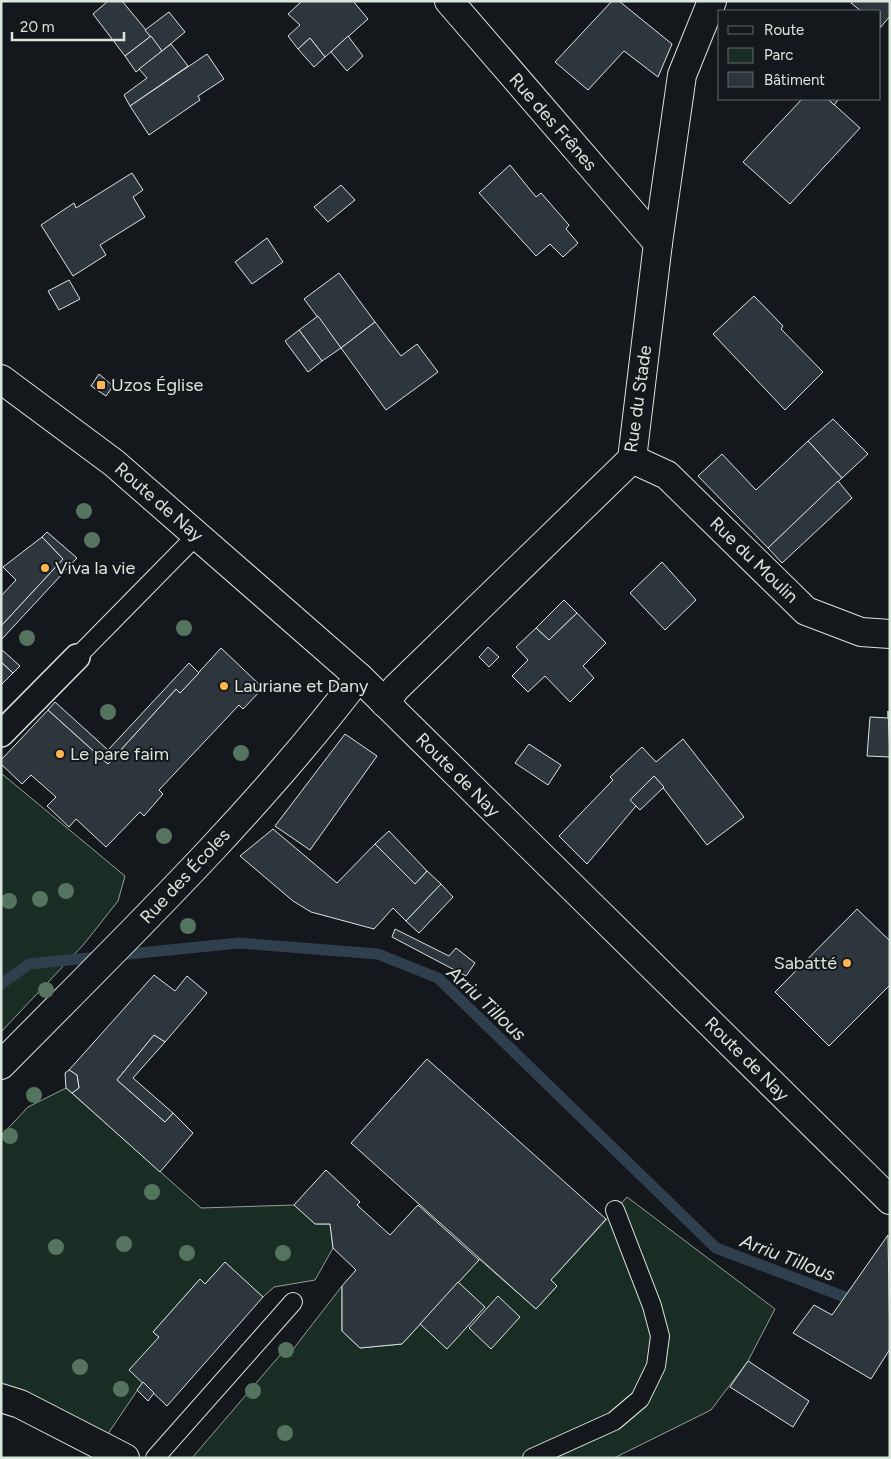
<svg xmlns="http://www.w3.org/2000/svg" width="891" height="1459" font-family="Figtree,sans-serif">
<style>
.green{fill:#1a2d24;stroke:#939e99}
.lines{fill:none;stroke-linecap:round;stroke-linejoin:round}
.stream{stroke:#2f3f4d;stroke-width:11}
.building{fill:#2c363c;stroke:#d8e6dc}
.service-casing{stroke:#d8e6dc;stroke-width:20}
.pedestrian-casing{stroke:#d8e6dc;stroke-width:28}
.minor-casing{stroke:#d8e6dc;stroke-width:30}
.secondary-casing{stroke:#d8e6dc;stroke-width:30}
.service{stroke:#14181c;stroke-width:18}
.pedestrian{stroke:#14181c;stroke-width:25}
.minor{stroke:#14181c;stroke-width:28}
.secondary{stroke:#14181c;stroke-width:28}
.tree{fill:#55745f}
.poi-dot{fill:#ffb74d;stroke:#14181c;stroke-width:2}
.labels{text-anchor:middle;stroke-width:4;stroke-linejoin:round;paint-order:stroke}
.street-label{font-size:18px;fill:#d8e6dc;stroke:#14181c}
.poi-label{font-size:18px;fill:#d8e6dc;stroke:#14181c;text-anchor:start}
.water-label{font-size:19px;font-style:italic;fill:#d8e6dc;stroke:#14181c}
</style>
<rect width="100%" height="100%" fill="#14181c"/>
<g class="green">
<polygon points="1,773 125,876 118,901 84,944 1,1032"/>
<polygon points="66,1088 201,1208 294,1205 316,1224 330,1224 333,1248 315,1280 274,1287 263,1297 225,1263 205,1284 200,1279 153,1332 159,1337 143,1382 101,1444 1,1398 1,1136 28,1107"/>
<polygon points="627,1197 775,1309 748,1361 711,1410 614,1458 192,1458 287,1347 291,1352 342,1286 342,1331 360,1348 402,1344 479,1259 536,1309 557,1286 551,1280"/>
</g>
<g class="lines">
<polyline class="stream" points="1,984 29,964 239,943 378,954 438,978 716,1248 845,1297"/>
</g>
<g class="building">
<polygon points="108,1 122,1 151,36 125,56 93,14"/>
<polygon points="302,1 353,1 368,19 325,57 310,38 298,49 288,36 300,25 288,14"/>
<polygon points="612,1 619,1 672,44 658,77 624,51 588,90 555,62"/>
<polygon points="853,1 890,1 890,16 880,28 880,11 861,11 851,3"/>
<polygon points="169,12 185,32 162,51 145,30"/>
<polygon points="151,36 162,51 136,72 125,56"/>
<polygon points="348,36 363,56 347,71 331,52"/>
<polygon points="310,38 325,57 314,67 298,49"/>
<polygon points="171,44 188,66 130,106 124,95 147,78 139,69"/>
<polygon points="207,54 224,79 198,96 200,100 149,135 130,106"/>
<polygon points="802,99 828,99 860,128 790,204 743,162"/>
<polygon points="828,99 839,99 834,105"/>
<polygon points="510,165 536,197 541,193 569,225 566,229 578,243 563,257 550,244 536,256 479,193"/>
<polygon points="132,173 143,190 133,197 145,217 100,245 106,255 73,276 41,225 74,203 76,208"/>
<polygon points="341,185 355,200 328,222 314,207"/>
<polygon points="267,238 283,262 252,284 235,262"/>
<polygon points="339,273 375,322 341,348 304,299"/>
<polygon points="69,280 80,299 59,310 48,291"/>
<polygon points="754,296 783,326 781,329 823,372 785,410 713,334"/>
<polygon points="318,316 341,348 322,361 299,330"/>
<polygon points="375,322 401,356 417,344 438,372 386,410 341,348"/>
<polygon points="299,330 322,361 308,372 285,341"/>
<polygon points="99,374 113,386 106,396 91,386"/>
<polygon points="833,419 868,454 842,478 808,441"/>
<polygon points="808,441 842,478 768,548 698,476 722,454 756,490"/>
<polygon points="838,481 852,498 782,563 768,548"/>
<polygon points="47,532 77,558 1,640 1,626 63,559 42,537"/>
<polygon points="42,537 63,559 1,626 1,596 16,580 3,567"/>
<polygon points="662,562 696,600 665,630 630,593"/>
<polygon points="564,600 577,613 549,640 536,628"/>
<polygon points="577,613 606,643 583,666 594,678 570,702 545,676 528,692 512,676 528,660 516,647 536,628 549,640"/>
<polygon points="488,647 499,657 489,667 479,657"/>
<polygon points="221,648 263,688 243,709 239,705 159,790 163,794 144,816 140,812 106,847 76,819 69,827 47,806 56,797 31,775 22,784 1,764 1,760 48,710 108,764 176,689 180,693"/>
<polygon points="1,649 20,666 13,673 1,662"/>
<polygon points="1,662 13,673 1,685"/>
<polygon points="189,663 199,673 180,693 176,689 108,764 48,710 55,702 108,750"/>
<polygon points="888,711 890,757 867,756 870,717 888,718"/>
<polygon points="345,734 377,756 310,850 275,826"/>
<polygon points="683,739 744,817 707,845 654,776 630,800 636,806 587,864 559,836 613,780 610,777 642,747 656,762"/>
<polygon points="529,744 561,765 548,785 515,763"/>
<polygon points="654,776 664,787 640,810 630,800"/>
<polygon points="273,829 337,883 375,844 415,884 427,871 441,884 406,921 393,908 374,929 311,912 293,901 240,856"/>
<polygon points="389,831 427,871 415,884 375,844"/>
<polygon points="441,884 453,897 419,933 406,921"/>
<polygon points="857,909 890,941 890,985 829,1046 775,992"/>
<polygon points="395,929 449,956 456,948 475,963 466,976 392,937"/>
<polygon points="154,975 175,991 187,976 207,993 165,1042 154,1035 117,1080 165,1122 173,1113 193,1133 160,1172 72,1093 79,1088 77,1075 69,1070"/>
<polygon points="154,1035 165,1042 133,1078 173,1113 165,1122 117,1080"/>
<polygon points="427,1059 606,1219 551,1280 557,1286 536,1309 351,1143"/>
<polygon points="69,1070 77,1075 79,1088 72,1093 66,1088 65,1073"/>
<polygon points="326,1170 360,1202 357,1205 390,1235 418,1205 479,1260 402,1344 360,1348 342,1331 342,1286 356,1270 333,1248 330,1224 315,1224 294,1205"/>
<polygon points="888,1235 890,1349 871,1379 793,1333 814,1305 832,1315"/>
<polygon points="225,1262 263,1297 167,1406 129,1370 159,1337 153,1332 200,1279 205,1284"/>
<polygon points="458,1282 485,1307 447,1349 420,1324"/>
<polygon points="498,1296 520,1317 491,1349 469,1328"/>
<polygon points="748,1361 809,1401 793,1427 730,1387"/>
<polygon points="143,1382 154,1393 148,1401 137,1390"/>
</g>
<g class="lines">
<g class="service-casing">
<g id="service">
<polyline points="77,657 197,535"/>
<polyline points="155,1458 293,1302"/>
<polyline points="532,1458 614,1421 640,1399 656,1366 660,1336 652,1306 615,1210"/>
</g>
</g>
<g class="pedestrian-casing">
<polyline id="pedestrian" points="1,734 77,657"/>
</g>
<g class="minor-casing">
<g id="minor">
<polyline points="449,1 658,243"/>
<polyline points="632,459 667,475 806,611 861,632 890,634"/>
<polyline points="385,703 396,688 632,459 658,243 682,75 712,1"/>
<path d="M1 1065C124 940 252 817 359 677"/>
<polyline points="1,1398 20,1404 125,1458"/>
</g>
</g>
<g class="secondary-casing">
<polyline id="secondary" points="1,379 114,463 359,677 890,1200"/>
</g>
<use href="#service" class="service"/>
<use href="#pedestrian" class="pedestrian"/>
<use href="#minor" class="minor"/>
<use href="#secondary" class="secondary"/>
</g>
<g class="tree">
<circle cx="84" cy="511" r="8"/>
<circle cx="92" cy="540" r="8"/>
<circle cx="184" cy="628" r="8"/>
<circle cx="27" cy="638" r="8"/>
<circle cx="108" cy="712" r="8"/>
<circle cx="241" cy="753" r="8"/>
<circle cx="164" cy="836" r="8"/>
<circle cx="66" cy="891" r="8"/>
<circle cx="40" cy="899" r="8"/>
<circle cx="9" cy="901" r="8"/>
<circle cx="188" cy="926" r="8"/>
<circle cx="46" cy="990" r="8"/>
<circle cx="34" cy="1095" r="8"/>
<circle cx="10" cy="1136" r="8"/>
<circle cx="152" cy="1192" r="8"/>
<circle cx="124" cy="1244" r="8"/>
<circle cx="56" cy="1247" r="8"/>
<circle cx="187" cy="1253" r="8"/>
<circle cx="283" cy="1253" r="8"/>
<circle cx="286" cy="1350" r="8"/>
<circle cx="80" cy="1367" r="8"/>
<circle cx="121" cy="1389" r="8"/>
<circle cx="253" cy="1391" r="8"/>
<circle cx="285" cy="1433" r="8"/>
</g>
<g class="poi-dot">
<rect x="96" y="380" width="10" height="10" rx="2.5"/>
<circle cx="45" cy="568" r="5"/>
<circle cx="224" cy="686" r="5"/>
<circle cx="60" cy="754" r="5"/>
<circle cx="847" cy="963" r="5"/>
</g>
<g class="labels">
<g class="street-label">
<text transform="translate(553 122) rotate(49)" y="6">Rue des Frênes</text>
<text transform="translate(638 399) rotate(-82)" y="6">Rue du Stade</text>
<text transform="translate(159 502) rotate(41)" y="6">Route de Nay</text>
<text transform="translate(754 560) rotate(44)" y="6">Rue du Moulin</text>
<text transform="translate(458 775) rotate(45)" y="6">Route de Nay</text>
<text transform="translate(185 876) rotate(-47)" y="6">Rue des Écoles</text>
<text transform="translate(747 1059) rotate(45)" y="6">Route de Nay</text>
</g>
<g class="poi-label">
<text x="111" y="391">Uzos Église</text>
<text x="55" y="574">Viva la vie</text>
<text x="234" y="692">Lauriane et Dany</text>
<text x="70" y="760">Le pare faim</text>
<text x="837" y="969" text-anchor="end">Sabatté</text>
</g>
<g class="water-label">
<text transform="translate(487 1003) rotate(43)" y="7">Arriu Tillous</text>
<text transform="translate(788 1257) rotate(21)" y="7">Arriu Tillous</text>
</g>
</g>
<rect width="891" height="1459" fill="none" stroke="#d8e6dc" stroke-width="5"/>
<rect x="718" y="10" width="162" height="90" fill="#14181c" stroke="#626a69"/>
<rect x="728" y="26" width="25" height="8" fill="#14181c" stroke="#626a69"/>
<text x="764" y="35" font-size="15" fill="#d8e6dc">Route</text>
<rect x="728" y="48" width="25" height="15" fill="#1a2d24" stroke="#626a69"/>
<text x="764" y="60" font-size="15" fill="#d8e6dc">Parc</text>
<rect x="728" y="72" width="25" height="15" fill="#2c363c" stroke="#626a69"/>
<text x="764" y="85" font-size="15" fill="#d8e6dc">Bâtiment</text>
<path d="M12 32v8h112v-8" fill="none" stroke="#d8e6dc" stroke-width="2.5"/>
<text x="20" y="32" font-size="15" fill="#d8e6dc" stroke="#14181c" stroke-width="4" paint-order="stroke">20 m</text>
</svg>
